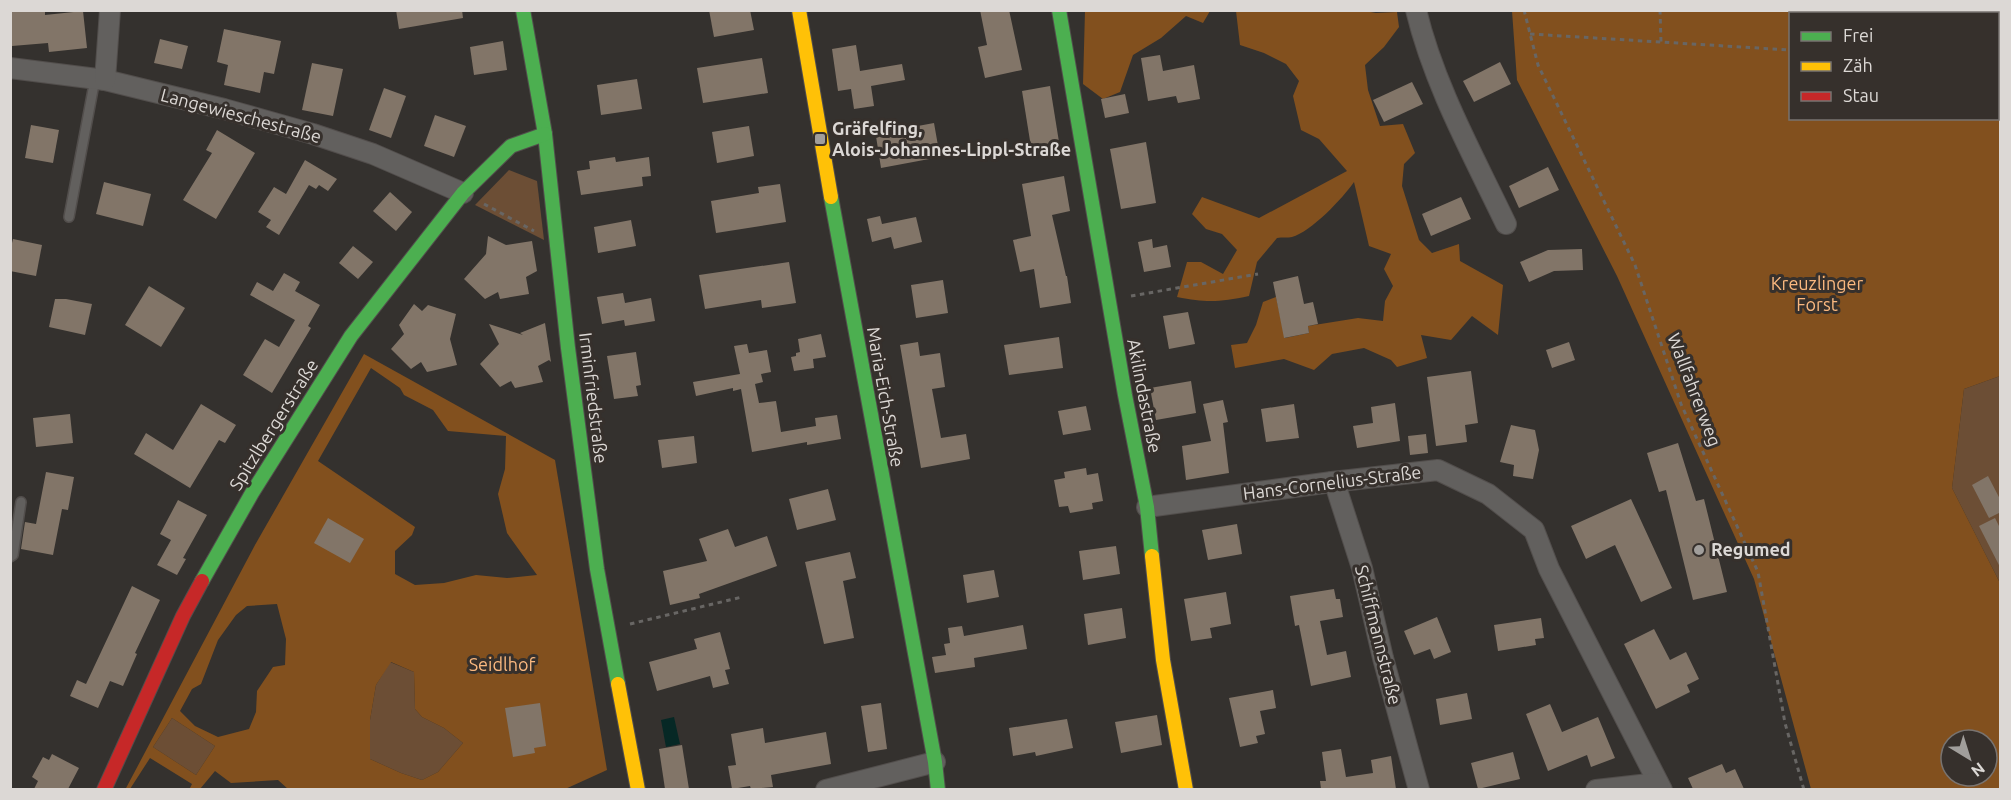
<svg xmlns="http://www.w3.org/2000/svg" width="2011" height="800" font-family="Ubuntu,sans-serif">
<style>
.green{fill:#6c4e35}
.forest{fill:#82501e;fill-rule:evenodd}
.water{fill:#062825}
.building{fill:#827568}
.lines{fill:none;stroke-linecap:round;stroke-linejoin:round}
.lane-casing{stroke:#524e4c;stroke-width:12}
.street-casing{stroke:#524e4c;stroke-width:22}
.fast-casing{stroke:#524e4c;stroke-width:16}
.slow-casing{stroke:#524e4c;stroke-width:16}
.jam-casing{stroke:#524e4c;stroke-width:16}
.path{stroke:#686664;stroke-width:3;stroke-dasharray:4.5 4.5;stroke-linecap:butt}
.lane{stroke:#62605e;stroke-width:9}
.street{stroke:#62605e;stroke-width:20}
.fast{stroke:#4caf50;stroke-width:14}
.slow{stroke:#ffc107;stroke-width:14}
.jam{stroke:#c62828;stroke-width:14}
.poi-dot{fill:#a19e9b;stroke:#36302c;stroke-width:2}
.labels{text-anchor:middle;stroke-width:6;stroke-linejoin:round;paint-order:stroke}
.street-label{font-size:18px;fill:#dcd8d5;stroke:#36302c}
.poi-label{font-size:18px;font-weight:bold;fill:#dcd8d5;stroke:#36302c;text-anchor:start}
.park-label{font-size:18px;fill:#fab87f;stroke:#36302c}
</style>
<rect width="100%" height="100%" fill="#34312e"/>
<g class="green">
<polygon points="509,170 537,181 544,240 475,205"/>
<polygon points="2000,376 2000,583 1952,488 1964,389"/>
<polygon points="390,662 414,672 415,709 422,717 444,728 463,743 438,772 422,780 401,773 370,759 370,720 376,685"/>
<polygon points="172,718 215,746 196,775 153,747"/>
</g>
<g class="forest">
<path d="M1359 10 1376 13 1397 12 1399 27 1384 47 1365 65 1368 90 1380 126 1403 124 1415 153 1404 164 1402 186 1419 240 1432 253 1459 244 1460 261 1503 285 1498 335 1472 316 1451 340 1421 335 1427 358 1397 367 1391 360 1364 348 1332 354 1314 370 1284 359 1235 368 1231 345 1247 343 1256 325 1263 302 1276 297 1285 338 1309 333 1308 326 1358 318 1383 321 1385 301 1393 286 1384 269 1391 254 1369 246 1354 182C1343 198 1311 232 1292 237 1288 238 1282 237 1277 238L1257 262 1249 296C1220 302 1207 303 1177 297L1187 262H1201L1223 274 1237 250 1222 234 1206 229 1192 214 1202 197 1259 218 1347 171 1319 139 1301 130 1293 96 1299 81 1286 64 1264 53 1240 45 1236 11Z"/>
<polygon points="1085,11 1210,11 1203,23 1186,16 1161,38 1133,55 1120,92 1103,99 1083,84"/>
<path d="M1512 11H2000V376L1964 389 1952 488 2000 583V789H1811L1754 579 1617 276 1517 80ZM1790 14H1998V118H1790ZM1951 740H1987V776H1951Z"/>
<path d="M364 354 555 460 607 770 563 790 288 789 278 780 231 783 215 771 200 789 189 790 192 784 150 758 130 789 125 790 255 545ZM371 368 400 388 404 395 433 410 448 431 506 436 505 469 498 494 507 533 537 575 507 578 476 575 444 583 415 585 395 574V551L412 535 415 527 318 461ZM277 604 286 639 285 665 273 667 257 691 256 712 249 729 218 737 195 726 180 711 192 689 201 684 218 640 236 615 247 606ZM391 662 414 672 415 709 422 717 444 728 463 743 438 772 422 780 401 773 370 759V720L376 685ZM172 718 215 746 196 775 153 747Z"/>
</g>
<polygon class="water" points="674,717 680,744 666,747 661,720"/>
<g class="building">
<polygon points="10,10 45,10 45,15 83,11 87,48 49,52 48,43 12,46"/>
<polygon points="396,10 462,10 463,18 399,29"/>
<polygon points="709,10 750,10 754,30 714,37"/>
<polygon points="980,10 1009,10 1022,70 985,78 978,47 987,45"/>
<polygon points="224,29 281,41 274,74 264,72 260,93 224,85 228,65 217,62"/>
<polygon points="160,39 188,46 182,69 154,63"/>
<polygon points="503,41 507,70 474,75 470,47"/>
<polygon points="856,45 860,71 902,64 905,80 871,86 874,106 854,109 851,89 838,91 832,49"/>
<polygon points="1160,55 1163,71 1194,65 1200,99 1178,103 1176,96 1148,101 1141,58"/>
<polygon points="762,58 768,93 703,103 697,68"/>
<polygon points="1500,62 1511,84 1474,102 1463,81"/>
<polygon points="312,63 343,69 333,116 302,110"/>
<polygon points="637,79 642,109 601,115 597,85"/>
<polygon points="1412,82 1423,104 1384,122 1373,100"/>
<polygon points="1050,86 1059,142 1031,147 1022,91"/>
<polygon points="384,88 406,96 391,138 369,130"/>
<polygon points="1125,94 1129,113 1105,118 1101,99"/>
<polygon points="435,115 466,126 454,157 424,146"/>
<polygon points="934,123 940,157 881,168 875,130 895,127 896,130"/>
<polygon points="31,125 59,130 53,163 25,158"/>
<polygon points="749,126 754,156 717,163 712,132"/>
<polygon points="217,130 255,153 216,219 183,200 212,153 206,150"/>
<polygon points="1146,142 1156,203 1121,209 1110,149"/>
<polygon points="615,157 616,162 649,157 651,176 642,177 643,186 581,195 577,171 590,169 589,161"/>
<polygon points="305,160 337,179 328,191 319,185 316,189 309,185 279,235 266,227 271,220 258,212 274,187 286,194"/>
<polygon points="1548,167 1559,190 1519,208 1509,186"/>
<polygon points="1064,176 1070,211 1052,215 1066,276 1067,276 1071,303 1040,308 1034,269 1020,272 1013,240 1031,236 1022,184"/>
<polygon points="104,182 151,194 143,226 96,214"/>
<polygon points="780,184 786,222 716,233 711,201 759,193 758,187"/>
<polygon points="390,192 412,212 396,231 373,211"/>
<polygon points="1461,197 1471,219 1431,236 1422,214"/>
<polygon points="880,216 882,224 916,217 922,242 894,249 891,237 872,242 867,219"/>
<polygon points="631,220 636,246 598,253 594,227"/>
<polygon points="488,236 506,245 532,241 537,271 526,277 529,294 500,299 498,292 485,299 464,279 486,254"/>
<polygon points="13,239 42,245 36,276 10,271 10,251"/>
<polygon points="1152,239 1153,248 1167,245 1171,267 1144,272 1138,242"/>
<polygon points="353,246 373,262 358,279 339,263"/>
<polygon points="1582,249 1583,270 1554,271 1529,282 1520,262 1548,250"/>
<polygon points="789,262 796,303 762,308 761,300 705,309 699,275"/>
<polygon points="284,273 300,282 295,291 320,305 308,326 311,328 272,393 243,375 265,339 279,347 295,320 250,295 257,282 273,291"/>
<polygon points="1298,276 1304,304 1313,302 1318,324 1308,326 1309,333 1284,338 1273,282"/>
<polygon points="943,280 948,313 916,318 911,285"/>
<polygon points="149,286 185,308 161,347 125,325"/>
<polygon points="623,293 625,303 651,298 655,321 625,326 624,320 602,324 597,297"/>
<polygon points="55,299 66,299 92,304 85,335 49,327"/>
<polygon points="414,304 422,311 428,305 456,314 450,339 457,365 427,372 421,362 411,369 391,349 404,334 399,325"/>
<polygon points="1188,312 1195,344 1169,349 1163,316"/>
<polygon points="545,323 551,362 549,360 538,366 543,382 515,388 511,381 500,387 480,364 499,344 489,324 523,335 520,333"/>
<polygon points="821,334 826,357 813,359 814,368 794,371 791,357 796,356 796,353 800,352 798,339"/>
<polygon points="1059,337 1063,368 1009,375 1004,345"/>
<polygon points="918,342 920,356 940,353 945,387 932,389 941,438 966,434 970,459 921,468 900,345"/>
<polygon points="1569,342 1575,360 1552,368 1546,350"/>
<polygon points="747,344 749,353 767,350 771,372 761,374 763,382 755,384 759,403 776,401 781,432 816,426 815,418 837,415 841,439 807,445 807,442 752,452 741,389 733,391 733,388 696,396 693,382 740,374 734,346"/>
<polygon points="636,352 641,385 636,386 638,396 614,399 607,356"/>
<polygon points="1471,371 1478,423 1465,425 1467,442 1436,446 1427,377"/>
<polygon points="1191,381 1196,413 1156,420 1150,388"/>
<polygon points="1223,400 1228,422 1223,423 1229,473 1186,480 1182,446 1211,441 1203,404"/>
<polygon points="1395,403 1400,441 1357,448 1353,426 1373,423 1371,407"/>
<polygon points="201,404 236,425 225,443 219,440 190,488 134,454 146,433 173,450"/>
<polygon points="1294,404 1299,438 1266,442 1261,409"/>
<polygon points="1086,406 1091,430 1063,435 1058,411"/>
<polygon points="70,414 73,443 36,447 33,418"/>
<polygon points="1511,425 1535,430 1539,450 1533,479 1513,476 1514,465 1500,462"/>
<polygon points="1426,434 1428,453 1410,455 1408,436"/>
<polygon points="694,436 697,463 662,468 658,440"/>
<polygon points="1678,443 1696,501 1704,499 1727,592 1693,600 1666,490 1659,492 1647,453"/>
<polygon points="1086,468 1087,475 1098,473 1103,501 1092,503 1093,509 1070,513 1068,506 1059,507 1054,480 1065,478 1064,472"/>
<polygon points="46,472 74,477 68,510 62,509 53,555 21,549 25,522 36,524"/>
<polygon points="1988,476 2001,501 2001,512 1989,518 1972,485"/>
<polygon points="828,489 836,520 797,530 789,499"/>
<polygon points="1631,499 1672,588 1641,602 1615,545 1586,559 1571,526"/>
<polygon points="178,500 207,515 183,558 186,559 177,575 157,565 171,540 160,534"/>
<polygon points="328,518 364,539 350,563 314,543"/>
<polygon points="1995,518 2001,530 2001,569 1979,526"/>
<polygon points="1237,524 1242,554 1208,560 1202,530"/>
<polygon points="728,529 735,547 767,536 777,566 699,594 700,598 670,605 663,571 707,561 699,539"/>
<polygon points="1116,546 1120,574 1083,580 1079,551"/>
<polygon points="850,552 856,578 843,581 854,638 824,644 805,562"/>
<polygon points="994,570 999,597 967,603 963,575"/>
<polygon points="132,586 160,600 135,653 137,654 123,686 110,681 98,708 70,696 77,680 86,684"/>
<polygon points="1334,589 1336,599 1340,599 1343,617 1320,621 1327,655 1346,651 1351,677 1311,686 1299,625 1295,626 1290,596"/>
<polygon points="1226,592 1231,624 1210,628 1212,638 1191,641 1184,599"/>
<polygon points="1122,608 1126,638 1088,645 1084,614"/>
<polygon points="1437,617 1451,652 1434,659 1430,649 1414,655 1404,631"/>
<polygon points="1541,618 1544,638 1535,639 1536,645 1498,651 1494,625"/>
<polygon points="1023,625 1027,649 974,658 975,667 935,673 932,657 946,655 944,644 950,643 948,628 962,626 964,636"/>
<polygon points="1654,629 1670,660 1686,652 1699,679 1687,685 1690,692 1656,709 1624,644"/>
<polygon points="720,632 730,669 725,670 729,684 713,688 710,676 657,691 649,662 697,649 694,639"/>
<polygon points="1273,690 1276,708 1260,711 1265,734 1256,736 1258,743 1240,747 1229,698"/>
<polygon points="1467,693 1472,719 1440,725 1436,699"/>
<polygon points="540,703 546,746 534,748 535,753 513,757 505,708"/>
<polygon points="881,703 887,749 868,752 861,706"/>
<polygon points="1550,704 1562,732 1598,717 1615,758 1591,767 1587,755 1548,771 1526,714"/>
<polygon points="1157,715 1162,745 1121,753 1115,722"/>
<polygon points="1067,719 1073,748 1036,756 1035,752 1013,756 1009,728"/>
<polygon points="763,728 765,743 826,732 831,764 771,775 773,787 751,789 750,786 732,789 728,766 736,765 731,734"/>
<polygon points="682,745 689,789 665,789 659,749"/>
<polygon points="1341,749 1346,777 1373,773 1371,760 1391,756 1396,789 1321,789 1320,781 1326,781 1322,752"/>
<polygon points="1513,752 1520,779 1478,789 1471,763"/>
<polygon points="52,754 79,768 68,789 34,789 38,781 32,777 43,757 49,760"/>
<polygon points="1722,764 1726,773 1735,769 1744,789 1693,789 1688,778"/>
</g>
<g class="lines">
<g class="lane-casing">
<g id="lane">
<polyline points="69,217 95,79"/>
<polyline points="10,557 13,555 21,502"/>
</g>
</g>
<g class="street-casing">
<g id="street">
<path d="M1416 10C1434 85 1473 155 1506 224"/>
<polyline points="10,68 105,80 224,109 313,134 373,154 463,193"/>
<polyline points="105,80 110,10"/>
<polyline points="1332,482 1336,487 1362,568 1383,658 1419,790"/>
<polyline points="1147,507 1332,482 1438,470 1488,494 1534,530 1549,569 1662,790"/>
<polyline points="826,790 935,762"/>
<polyline points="1596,790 1658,783"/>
</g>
</g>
<g class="fast-casing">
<g id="fast">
<polyline points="523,10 545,134 568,348 597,569 618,684"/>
<polyline points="1059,10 1125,395 1147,507 1152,556"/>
<polyline points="831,197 935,762 938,790"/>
<polyline points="202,581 252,493 351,336 463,193 511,146 545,134"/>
</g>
</g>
<g class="slow-casing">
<g id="slow">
<polyline points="799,10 831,197"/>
<polyline points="1152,556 1163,660 1186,790"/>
<polyline points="618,684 638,790"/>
</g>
</g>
<g class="jam-casing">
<polyline id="jam" points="104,790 183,616 202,581"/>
</g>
<g class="path">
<polyline points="1524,10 1538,65 1635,265 1681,404 1758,572 1785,723 1804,790"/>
<polyline points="1660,10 1661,42"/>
<polyline points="1530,34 1790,50"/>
<polyline points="1998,103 2000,105"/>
<polyline points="1998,115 2000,122"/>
<polyline points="484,204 534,231"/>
<polyline points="1131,296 1258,274"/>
<polyline points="630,624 742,597"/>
</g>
<use href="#lane" class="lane"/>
<use href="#street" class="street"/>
<use href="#fast" class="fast"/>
<use href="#slow" class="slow"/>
<use href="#jam" class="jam"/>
</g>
<g class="poi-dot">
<rect x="814" y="133" width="12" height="12" rx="3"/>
<circle cx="1699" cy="550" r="6"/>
</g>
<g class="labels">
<g class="street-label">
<text transform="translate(241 116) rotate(15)" y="6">Langewieschestraße</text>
<text transform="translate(1694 390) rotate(69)" y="6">Wallfahrerweg</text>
<text transform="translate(1144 396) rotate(79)" y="6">Akilindastraße</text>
<text transform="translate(885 397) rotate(80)" y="6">Maria-Eich-Straße</text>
<text transform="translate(593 398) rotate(83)" y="6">Irminfriedstraße</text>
<text transform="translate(274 425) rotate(-58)" y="6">Spitzlbergerstraße</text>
<text transform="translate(1332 483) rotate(-7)" y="6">Hans-Cornelius-Straße</text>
<text transform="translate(1378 635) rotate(76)" y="6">Schiffmannstraße</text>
</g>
<g class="poi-label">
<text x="832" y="135">Gräfelfing,<tspan x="832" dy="21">Alois-Johannes-Lippl-Straße</tspan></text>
<text x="1711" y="556">Regumed</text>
</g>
<g class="park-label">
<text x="1817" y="290">Kreuzlinger<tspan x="1817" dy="21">Forst</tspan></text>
<text x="502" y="671">Seidlhof</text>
</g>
</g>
<rect width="2011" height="800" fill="none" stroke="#dcd8d5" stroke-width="24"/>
<rect x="1789" y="12" width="210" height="108" fill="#36302c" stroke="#787370" stroke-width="1.5"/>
<rect x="1801" y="32" width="30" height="9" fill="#4caf50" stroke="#787370" stroke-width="1.5"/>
<text x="1843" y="42" font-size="18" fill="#dcd8d5">Frei</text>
<rect x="1801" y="62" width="30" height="9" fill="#ffc107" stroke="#787370" stroke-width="1.5"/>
<text x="1843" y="72" font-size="18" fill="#dcd8d5">Zäh</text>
<rect x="1801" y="92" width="30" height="9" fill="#c62828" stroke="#787370" stroke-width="1.5"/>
<text x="1843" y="102" font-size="18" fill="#dcd8d5">Stau</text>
<g transform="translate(1969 758) rotate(142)"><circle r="28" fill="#36302c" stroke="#787370" stroke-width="1.5"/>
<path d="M0-4.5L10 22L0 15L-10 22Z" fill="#a19e9b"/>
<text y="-9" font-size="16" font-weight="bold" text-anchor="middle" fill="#dcd8d5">N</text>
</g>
</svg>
